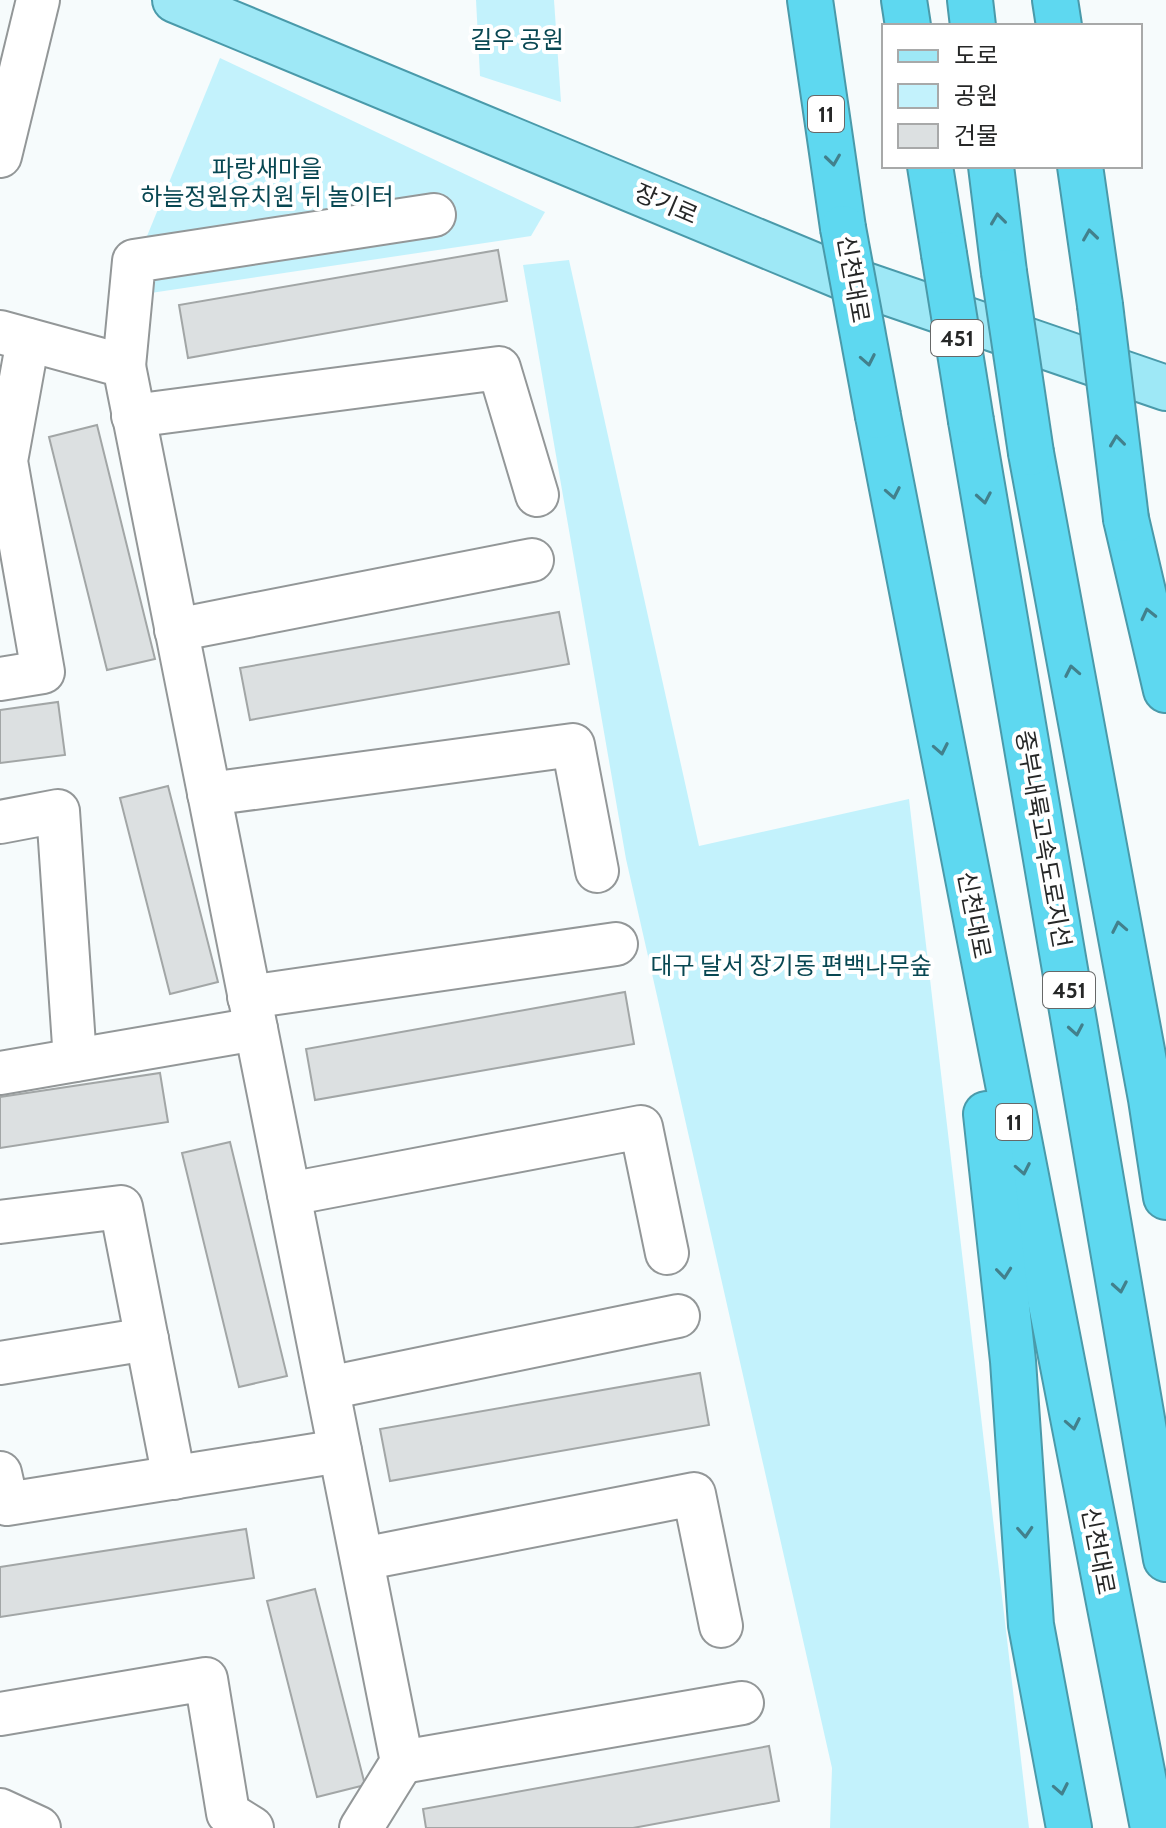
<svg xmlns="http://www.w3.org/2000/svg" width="1166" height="1828" viewBox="0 0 1166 1828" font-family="Cabin,'Noto Sans KR',sans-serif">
	<rect width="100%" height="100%" fill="#f6fbfc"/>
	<g fill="#c3f2fc">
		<path d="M476,0H554L561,102L480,76Z"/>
		<path d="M220,58L545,212L531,236L144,294L145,241Z"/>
		<path d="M569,260L699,846L909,799L1029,1828H830L832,1768L626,859L523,265Z"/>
	</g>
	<g fill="#dce0e1" stroke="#a2a6a6" stroke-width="2">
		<path d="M498,250L507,301L188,358L179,305Z"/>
		<path d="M97,425L155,659L107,670L49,437Z"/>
		<path d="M559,612L569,664L250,720L240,668Z"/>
		<path d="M58,702L65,755L0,763V710Z"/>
		<path d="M168,786L218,982L170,994L120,798Z"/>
		<path d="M625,992L634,1044L315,1100L306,1049Z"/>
		<path d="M160,1073L168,1122L0,1148V1097Z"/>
		<path d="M230,1142L287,1376L239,1387L182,1153Z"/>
		<path d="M700,1373L709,1425L390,1481L380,1429Z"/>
		<path d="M246,1529L254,1578L0,1617V1567Z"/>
		<path d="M315,1589L365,1785L317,1797L267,1601Z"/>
		<path d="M769,1746L779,1801L633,1828H426L423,1809Z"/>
	</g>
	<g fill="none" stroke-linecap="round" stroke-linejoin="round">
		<g stroke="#939798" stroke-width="46">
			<g id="minor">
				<path d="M0,156L38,0"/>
				<path d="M0,332L124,366L402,1762L361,1828"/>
				<path d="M124,366L134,261L434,215"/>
				<path d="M133,416L499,368L537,495"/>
				<path d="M176,630L532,560"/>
				<path d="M0,679L43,672L6,461L28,340"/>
				<path d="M209,794L573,745L597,871"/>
				<path d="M0,822L58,811L75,1060"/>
				<path d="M249,997L616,944"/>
				<path d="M0,1073L256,1029"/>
				<path d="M289,1194L641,1127L667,1253"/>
				<path d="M0,1222L121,1207L174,1478"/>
				<path d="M0,1363L147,1339"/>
				<path d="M328,1388L678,1316"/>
				<path d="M0,1473L7,1504L340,1451"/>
				<path d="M362,1559L694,1494L721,1626"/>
				<path d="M0,1714L206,1679L228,1813L252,1828"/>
				<path d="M402,1762L742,1703"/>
				<path d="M0,1810L39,1828"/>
			</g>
		</g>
		<g stroke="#4a9aaa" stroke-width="48">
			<path id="major" d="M175,0L845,278L1166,388"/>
		</g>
		<g stroke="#4a9aaa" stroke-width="48">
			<g id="highway">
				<path d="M810,0L843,228"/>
				<path d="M904,0L908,26"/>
				<path d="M970,0L973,26"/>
				<path d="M1055,0L1059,26"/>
				<path d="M930,166L944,254"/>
				<path d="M991,166L1004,272"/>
				<path d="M1080,166L1100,305"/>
				<path d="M878,416L1153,1828"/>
				<path d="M971,421L1166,1559"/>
				<path d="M1031,453L1151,1099L1166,1197"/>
				<path d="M1126,519L1166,690"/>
				<path d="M986,1114L1013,1361L1031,1625L1069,1828"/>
			</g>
		</g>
		<use href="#minor" stroke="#fff" stroke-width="42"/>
		<use href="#major" stroke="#9ee8f6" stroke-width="44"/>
		<use href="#highway" stroke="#5ed8f0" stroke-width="44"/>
		<g stroke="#4a9aaa" stroke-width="48" stroke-linecap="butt">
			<g id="highway-bridge">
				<path d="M843,228L878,416"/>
				<path d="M944,254L971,421"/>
				<path d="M1004,272L1031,453"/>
				<path d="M1100,305L1126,519"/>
			</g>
		</g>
		<use href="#highway-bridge" stroke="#5ed8f0" stroke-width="44"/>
	</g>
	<defs><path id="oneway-chevron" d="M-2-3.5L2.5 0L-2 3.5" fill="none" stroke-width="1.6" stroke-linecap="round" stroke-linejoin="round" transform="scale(2)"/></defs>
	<g stroke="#42808c">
		<use href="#oneway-chevron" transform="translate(833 160) rotate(82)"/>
		<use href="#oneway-chevron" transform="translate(998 219) rotate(-97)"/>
		<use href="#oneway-chevron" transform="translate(1090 235) rotate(-98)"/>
		<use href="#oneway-chevron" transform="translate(868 360) rotate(79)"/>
		<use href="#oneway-chevron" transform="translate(1117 441) rotate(-97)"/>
		<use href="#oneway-chevron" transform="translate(893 493) rotate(79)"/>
		<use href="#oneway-chevron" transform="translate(984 498) rotate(80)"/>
		<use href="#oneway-chevron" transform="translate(1148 614) rotate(-103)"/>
		<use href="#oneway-chevron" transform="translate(1072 671) rotate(-101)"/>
		<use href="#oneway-chevron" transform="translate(941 749) rotate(79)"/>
		<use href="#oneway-chevron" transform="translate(1119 927) rotate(-101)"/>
		<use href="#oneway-chevron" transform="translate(1076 1030) rotate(80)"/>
		<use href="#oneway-chevron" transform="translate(1023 1169) rotate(79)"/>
		<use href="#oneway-chevron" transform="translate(1004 1273) rotate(84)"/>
		<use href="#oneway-chevron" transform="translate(1120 1287) rotate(80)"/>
		<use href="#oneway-chevron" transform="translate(1073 1424) rotate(79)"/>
		<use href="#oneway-chevron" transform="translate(1025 1532) rotate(86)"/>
		<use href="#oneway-chevron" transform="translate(1061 1789) rotate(79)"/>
	</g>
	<g text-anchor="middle" stroke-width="8" stroke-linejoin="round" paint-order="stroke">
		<g fill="#fff" stroke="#676868" stroke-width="2">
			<rect x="808" y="96" width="36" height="36" rx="6"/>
			<rect x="931" y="320" width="52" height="36" rx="6"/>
			<rect x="1043" y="972" width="52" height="36" rx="6"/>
			<rect x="996" y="1104" width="36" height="36" rx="6"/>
		</g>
		<g font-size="22" font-weight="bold" fill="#262727">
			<text x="826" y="122">11</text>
			<text x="957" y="346">451</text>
			<text x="1069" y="998">451</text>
			<text x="1014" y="1130">11</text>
		</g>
		<g font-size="24" fill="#084752" stroke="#fff">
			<text x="517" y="48">길우 공원</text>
			<text x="267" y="177">파랑새마을<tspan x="267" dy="28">하늘정원유치원 뒤 놀이터</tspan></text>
			<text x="791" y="974">대구 달서 장기동 편백나무숲</text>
		</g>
		<g font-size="24" fill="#262727" stroke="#fff">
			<text transform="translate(666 204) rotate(23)" y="8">장기로</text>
			<text transform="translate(853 279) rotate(80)" y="8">신천대로</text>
			<text transform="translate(1043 839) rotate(80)" y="8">중부내륙고속도로지선</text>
			<text transform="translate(974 915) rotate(79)" y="8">신천대로</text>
			<text transform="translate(1098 1551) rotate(79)" y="8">신천대로</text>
		</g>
	</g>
	<rect x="882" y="24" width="260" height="144" fill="#ffffff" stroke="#a8a9a9" stroke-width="2"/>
	<rect x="898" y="50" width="40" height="12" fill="#9ee8f6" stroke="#a8a9a9" stroke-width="2"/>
	<text x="954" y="64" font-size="24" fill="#262727">도로</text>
	<rect x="898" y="84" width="40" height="24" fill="#c3f2fc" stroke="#a8a9a9" stroke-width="2"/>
	<text x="954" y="104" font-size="24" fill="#262727">공원</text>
	<rect x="898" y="124" width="40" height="24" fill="#dce0e1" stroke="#a8a9a9" stroke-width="2"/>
	<text x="954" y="144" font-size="24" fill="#262727">건물</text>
</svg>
